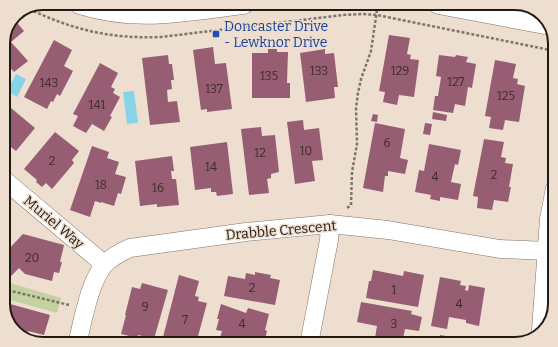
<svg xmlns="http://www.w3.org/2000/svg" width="558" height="347" viewBox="0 0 558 347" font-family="Bitter,serif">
	<rect width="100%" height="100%" fill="#eeded0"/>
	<path fill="#c4d29f" d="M3,281L61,298L57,313L3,298Z"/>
	<g fill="#87d4e8">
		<path d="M16,74L26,79L17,97L7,91Z"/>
		<path d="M134,91L138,123L127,124L123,92Z"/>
	</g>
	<g fill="#975d73">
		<path d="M13,18L24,31L11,42L28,61L14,72L6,63L3,65V40Z"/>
		<path d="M389,35L410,38L407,54L411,55L410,59L419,60L414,97L399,95L397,105L383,102L385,92L379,91Z"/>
		<path d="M54,40L72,50L64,66L73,71L60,96L57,94L53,102L51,101L47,109L24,97Z"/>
		<path d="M213,47L215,64L226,63L232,109L207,112V109L201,110L193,50Z"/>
		<path d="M268,49H277V52H288L287,83H290V98H252V53H268Z"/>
		<path d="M325,49V54L334,53L338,87H334L335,98L306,102L300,53Z"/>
		<path d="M168,55L169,64H172L174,80H171L172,89L167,90L168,102L177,101L180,122L150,125L142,58Z"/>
		<path d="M439,55L455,57L456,55L468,57L466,62L476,64L472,88L468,87L465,106L455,104L453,113L433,110L435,96H438L441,77L436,76Z"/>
		<path d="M495,60L516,64L513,78L518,79L517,84L525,86L519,122L505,120L503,130L489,128L491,117L485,116Z"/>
		<path d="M100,63L118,73L111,87L115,89L113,93L120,97L110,116L112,117L104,131L92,124L86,133L73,126L78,116L73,114Z"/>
		<path d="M5,103L35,128L16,151L3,141V105Z"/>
		<path d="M433,112L447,115L446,121L432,119Z"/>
		<path d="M373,114L378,115L377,122L371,121Z"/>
		<path d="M303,120L304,130L319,128L323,160L312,161L315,181L295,184L287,122Z"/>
		<path d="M375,123L405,129L400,158L408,160L405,174L388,171V176H385L383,192L363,188Z"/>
		<path d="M425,123L432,124L430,135L423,134Z"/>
		<path d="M261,127L262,136L275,135L279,172L271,174V178L267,179L269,193L249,195L241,129Z"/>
		<path d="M55,132L79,151L72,160L74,163L52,189L46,183L42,187L36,182L37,180L24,169Z"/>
		<path d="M484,139L504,142L501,157L506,158L505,163L513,164L509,187H511L508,202L494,200L492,210L477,208L478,197L473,196Z"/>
		<path d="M227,142L233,194L217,196L216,192H211V188L195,190L190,147Z"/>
		<path d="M429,144L461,150L458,165L455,164L451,182L461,184L458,200L440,197V201L430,199L431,195L415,192L419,170L424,171Z"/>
		<path d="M92,146L109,152L107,158L119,162L115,174L126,177L121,194L118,193L114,206L101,202V203L95,201L90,217L70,210Z"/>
		<path d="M172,156L174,171H171L172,179H176L179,205L157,207V204L140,206L135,161Z"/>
		<path d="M3,214L8,218L5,222L11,227L3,237Z"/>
		<path d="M23,234L64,245L60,262H62L59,273L54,272L52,281L25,274L19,268L10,277L3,270V255Z"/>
		<path d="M373,270L403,276L404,271L424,275L418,307L366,298L369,281H371Z"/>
		<path d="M255,272L271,275L270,278L280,280L275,305L224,296L228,276L245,279L246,273L255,275Z"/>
		<path d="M179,275L199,281L195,296L199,297L198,301L207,303L197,340L184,336L182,344H173L162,341Z"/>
		<path d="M440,277L461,281L460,285L466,286L465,290L468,291L469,285L485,288L479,326L466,323V320L449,317L447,329L431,326Z"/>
		<path d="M142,283L168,290L154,339L138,335V338L121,334L126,315H125L132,287L140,289Z"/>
		<path d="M3,302L50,315L44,335L28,331L25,339L21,337L3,307Z"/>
		<path d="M361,302L412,311L411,314L422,317L419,331L405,329L402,344L391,342V344H374L377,326L357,322Z"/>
		<path d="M221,304L246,313L248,308L269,314L265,330L267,331L265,339H262L261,344H241L220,338L222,331L216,330L219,319H217Z"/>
		<path d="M440,335L488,343V344H439Z"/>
	</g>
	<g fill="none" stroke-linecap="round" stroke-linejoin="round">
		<g stroke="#827467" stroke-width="19">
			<g id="minor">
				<path d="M3,179L104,264"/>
				<path d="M541,330L549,219L555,188"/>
				<path d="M77,344C83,321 89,283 104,265C111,257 121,252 130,248L246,232L330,224L388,230L500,249L547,251"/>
				<path d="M309,344L329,240L330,224"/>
			</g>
		</g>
		<g stroke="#827467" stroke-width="23">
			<g id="tertiary">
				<path d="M80,3C137,21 185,10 243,3"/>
				<path d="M439,3L545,23"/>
			</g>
		</g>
		<g stroke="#7f746b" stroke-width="2.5" stroke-dasharray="3 2" stroke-linecap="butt">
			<path d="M29,9C74,30 110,39 161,37L343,15L362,14L377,15L555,51"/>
			<path d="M347,208L351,205L352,172L357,144L356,108L358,93L361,79L371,51L378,3"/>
			<path d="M3,289L69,305"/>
		</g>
		<use href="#minor" stroke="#fff" stroke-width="18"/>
		<use href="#tertiary" stroke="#fff" stroke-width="22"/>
	</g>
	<rect fill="#1a4fb4" stroke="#eeded0" stroke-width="1.5" x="212" y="30" width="8" height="8" rx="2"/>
	<g text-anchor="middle" stroke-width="3" stroke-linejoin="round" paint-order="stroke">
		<g font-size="12" fill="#3e2c2d">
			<text x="319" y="75">133</text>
			<text x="400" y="75">129</text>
			<text x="269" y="80">135</text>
			<text x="456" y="86">127</text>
			<text x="49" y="87">143</text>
			<text x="214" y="93">137</text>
			<text x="506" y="100">125</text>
			<text x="97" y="109">141</text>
			<text x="387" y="147">6</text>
			<text x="306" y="155">10</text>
			<text x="260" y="157">12</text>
			<text x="52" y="165">2</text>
			<text x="211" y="171">14</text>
			<text x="494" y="179">2</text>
			<text x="435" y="181">4</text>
			<text x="101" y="189">18</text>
			<text x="158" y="192">16</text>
			<text x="32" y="262">20</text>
			<text x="252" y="292">2</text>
			<text x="394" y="294">1</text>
			<text x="459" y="308">4</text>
			<text x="145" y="311">9</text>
			<text x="185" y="324">7</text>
			<text x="242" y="328">4</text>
			<text x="394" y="328">3</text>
		</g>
		<g font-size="14" fill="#164399" stroke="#eeded0" text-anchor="start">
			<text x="224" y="31">Doncaster Drive<tspan x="224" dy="16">- Lewknor Drive</tspan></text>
		</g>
		<g font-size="14" fill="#211b16" stroke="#eeded0">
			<text transform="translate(54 222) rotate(40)" y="5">Muriel Way</text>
			<text transform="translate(281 230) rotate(-5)" y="5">Drabble Crescent</text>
		</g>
	</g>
	<path d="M0 0H558V347H0ZM43 10H515A33 33 0 0 1 548 43V304A33 33 0 0 1 515 337H43A33 33 0 0 1 10 304V43A33 33 0 0 1 43 10Z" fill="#eeded0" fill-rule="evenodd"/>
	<path fill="none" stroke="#211b16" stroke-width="2" d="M43 10H515A33 33 0 0 1 548 43V304A33 33 0 0 1 515 337H43A33 33 0 0 1 10 304V43A33 33 0 0 1 43 10Z"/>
</svg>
